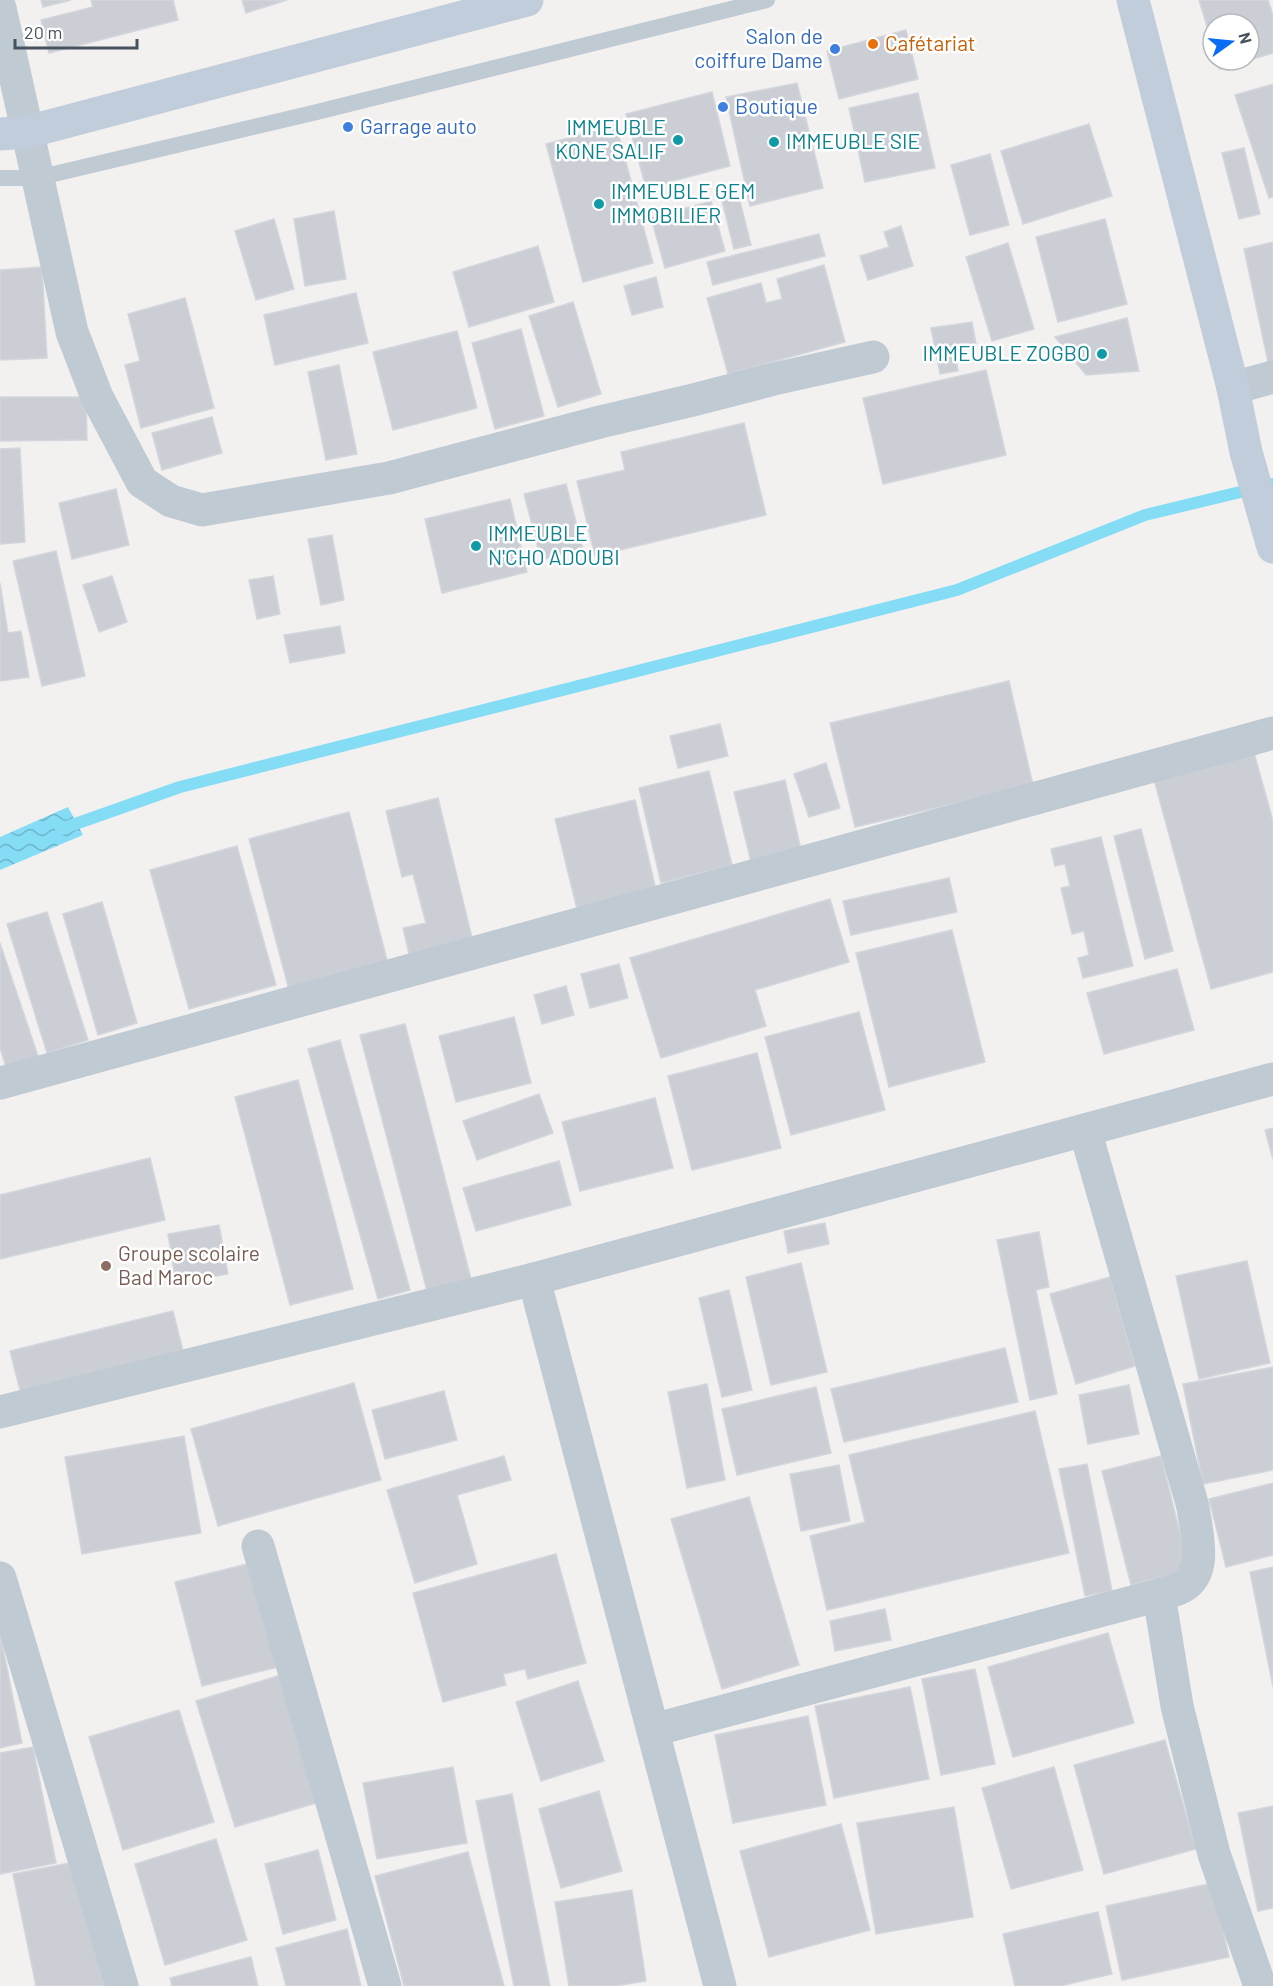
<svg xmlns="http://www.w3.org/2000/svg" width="1273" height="1986" viewBox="0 0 1273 1986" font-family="Barlow,sans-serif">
	<defs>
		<pattern id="water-waves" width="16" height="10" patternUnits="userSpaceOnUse" patternTransform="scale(1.5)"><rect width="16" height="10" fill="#84dcf5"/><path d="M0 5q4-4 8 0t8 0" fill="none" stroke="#6eb5ca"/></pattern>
	</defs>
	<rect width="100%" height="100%" fill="#f3f0f0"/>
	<path fill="url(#water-waves)" d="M68,807L83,835L0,870V837Z"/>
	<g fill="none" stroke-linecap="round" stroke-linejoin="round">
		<path stroke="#84dcf5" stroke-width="12" d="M61,829L180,787L957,590L1145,515L1273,484"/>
	</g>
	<g fill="#cbcfd5" stroke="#d3d6dc" stroke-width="1.5">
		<path d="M41,0H71L43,7Z"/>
		<path d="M91,0H173L178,20L49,53L41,20L93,7Z"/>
		<path d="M242,0H287L246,13Z"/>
		<path d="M1199,0H1268L1273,15V53L1220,69L1217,60H1249V24H1213V46Z"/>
		<path d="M906,30L918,79L839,99L827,51Z"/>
		<path d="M797,83L823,188L750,206L726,97Z"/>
		<path d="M1273,84V197L1269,198L1235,95Z"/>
		<path d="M712,92L730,166L646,188L626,114Z"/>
		<path d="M918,93L935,168L865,182L849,108Z"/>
		<path d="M1089,124L1112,196L1023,224L1001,151Z"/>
		<path d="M616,125L653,263L583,282L546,144Z"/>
		<path d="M1244,148L1260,214L1239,219L1222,153Z"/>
		<path d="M990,154L1009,225L970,235L951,165Z"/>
		<path d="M739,197L751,245L734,249L722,201Z"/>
		<path d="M711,201L725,251L665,268L651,218Z"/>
		<path d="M334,211L346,279L305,286L294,219Z"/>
		<path d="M274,219L294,289L256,300L235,231Z"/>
		<path d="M1105,219L1127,304L1058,322L1036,237Z"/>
		<path d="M901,226L913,266L868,280L860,256L889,247L884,232Z"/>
		<path d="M819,234L825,256L713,285L707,262Z"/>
		<path d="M1273,242V361L1268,362L1244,249Z"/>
		<path d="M1008,243L1034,329L992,341L966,257Z"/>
		<path d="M538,246L554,302L469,327L453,272Z"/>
		<path d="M824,265L845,342L728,374L707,298L761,283L766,303L782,299L777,279Z"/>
		<path d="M42,267L47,358L0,360V270Z"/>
		<path d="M656,277L663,307L632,315L624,286Z"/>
		<path d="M356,293L368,343L275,365L264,315Z"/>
		<path d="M185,298L214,408L141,428L125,365L140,361L128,314Z"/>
		<path d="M573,302L601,394L558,407L529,316Z"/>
		<path d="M1127,318L1139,371L1086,375L1055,337Z"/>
		<path d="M972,322L976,344L954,348L958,371L940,374L931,328Z"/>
		<path d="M521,329L544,416L495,429L472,343Z"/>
		<path d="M457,331L477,408L393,430L373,352Z"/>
		<path d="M339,365L357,454L326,460L308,372Z"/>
		<path d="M986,370L1006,455L883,484L863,398Z"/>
		<path d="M0,397H86L87,440L0,441Z"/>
		<path d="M212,417L222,453L162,470L152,433Z"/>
		<path d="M744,423L766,515L595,556L577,481L625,470L621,452Z"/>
		<path d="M20,448L25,542L0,544V449Z"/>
		<path d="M566,484L583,549L541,560L524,494Z"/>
		<path d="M116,489L129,545L72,559L59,503Z"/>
		<path d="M510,499L527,572L442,593L425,519Z"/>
		<path d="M332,535L344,600L321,605L308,539Z"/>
		<path d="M56,551L85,676L42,686L13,561Z"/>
		<path d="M112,576L127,622L99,632L83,585Z"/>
		<path d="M273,576L280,614L257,619L249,580Z"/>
		<path d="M0,583L8,633L21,631L29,677L0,681Z"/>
		<path d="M340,626L345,653L290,663L284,635Z"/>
		<path d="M1009,681L1033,785L855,827L830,723Z"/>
		<path d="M720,724L728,756L678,768L670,736Z"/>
		<path d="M1253,749L1273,821V972L1211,989L1153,776Z"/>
		<path d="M826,763L840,808L809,817L794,774Z"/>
		<path d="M709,771L732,865L661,883L639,788Z"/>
		<path d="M785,780L802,854L752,866L734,792Z"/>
		<path d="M438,798L474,946L411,962L403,928L426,923L413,874L402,877L386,811Z"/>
		<path d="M635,800L656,890L577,909L555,819Z"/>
		<path d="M349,812L388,964L289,990L249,839Z"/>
		<path d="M1141,829L1173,951L1145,959L1114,836Z"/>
		<path d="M1101,837L1133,966L1083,978L1078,958L1089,955L1084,931L1072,934L1061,888L1070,886L1065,864L1055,866L1051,849Z"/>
		<path d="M237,846L276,985L189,1009L150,870Z"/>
		<path d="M949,878L957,912L851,935L843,901Z"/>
		<path d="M830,899L849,962L755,990L766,1026L661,1058L630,958Z"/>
		<path d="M102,902L137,1023L98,1035L63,914Z"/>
		<path d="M47,912L88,1040L47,1053L7,924Z"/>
		<path d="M952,930L985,1062L889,1087L856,953Z"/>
		<path d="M0,943L39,1059L7,1070L0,1048Z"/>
		<path d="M619,964L628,998L590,1008L581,974Z"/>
		<path d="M1177,969L1194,1030L1104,1054L1087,993Z"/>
		<path d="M566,986L574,1015L542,1024L534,995Z"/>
		<path d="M859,1012L885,1110L791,1135L765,1037Z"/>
		<path d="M514,1017L531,1083L456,1102L439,1036Z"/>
		<path d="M405,1024L471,1279L427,1291L360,1035Z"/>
		<path d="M340,1040L410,1290L378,1299L308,1049Z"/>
		<path d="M757,1053L781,1148L692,1170L668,1076Z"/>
		<path d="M298,1080L353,1289L290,1305L235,1097Z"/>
		<path d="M539,1094L553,1133L477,1160L463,1121Z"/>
		<path d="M655,1098L673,1168L580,1191L562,1122Z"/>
		<path d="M1273,1128V1159L1265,1130Z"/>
		<path d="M150,1158L165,1220L0,1259V1195Z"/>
		<path d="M559,1161L571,1205L476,1231L463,1188Z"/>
		<path d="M825,1223L829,1244L788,1253L784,1231Z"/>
		<path d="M219,1225L228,1274L176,1283L168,1234Z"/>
		<path d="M1039,1232L1049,1287L1036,1290L1057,1394L1030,1400L997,1240Z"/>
		<path d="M1247,1261L1270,1363L1199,1379L1176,1276Z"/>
		<path d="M801,1263L827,1372L771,1385L746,1277Z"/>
		<path d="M1110,1277L1135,1366L1076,1384L1050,1294Z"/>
		<path d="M729,1290L752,1390L722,1397L699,1298Z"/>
		<path d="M173,1311L185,1359L22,1398L10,1351Z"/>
		<path d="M1005,1348L1018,1402L844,1442L831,1389Z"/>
		<path d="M1273,1367V1470L1203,1484L1183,1384Z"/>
		<path d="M354,1383L381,1480L218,1526L191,1429Z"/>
		<path d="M707,1384L725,1480L687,1488L668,1392Z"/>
		<path d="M1129,1385L1139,1434L1088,1444L1079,1395Z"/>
		<path d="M816,1387L831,1453L737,1475L722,1409Z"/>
		<path d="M444,1391L457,1440L385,1459L372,1410Z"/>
		<path d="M1035,1411L1069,1553L827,1610L810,1536L865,1522L849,1455Z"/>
		<path d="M184,1436L201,1533L82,1554L65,1457Z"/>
		<path d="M504,1456L511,1480L457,1495L477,1564L415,1583L387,1490Z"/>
		<path d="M1161,1456L1189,1570L1131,1585L1102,1471Z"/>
		<path d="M1087,1464L1112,1591L1085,1596L1059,1469Z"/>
		<path d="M839,1465L850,1521L801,1531L790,1474Z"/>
		<path d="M1273,1483V1555L1226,1567L1209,1499Z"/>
		<path d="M749,1497L799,1665L722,1689L671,1519Z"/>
		<path d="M556,1554L586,1663L528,1679L525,1669L503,1674L506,1685L443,1702L413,1593Z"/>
		<path d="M251,1563L278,1667L202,1686L175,1582Z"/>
		<path d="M1273,1567V1687L1250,1572Z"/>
		<path d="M885,1609L891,1640L835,1651L830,1621Z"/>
		<path d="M0,1633L22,1743L0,1748Z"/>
		<path d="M1108,1633L1134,1723L1013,1757L988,1667Z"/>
		<path d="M975,1669L995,1764L941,1775L922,1679Z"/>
		<path d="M284,1674L323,1801L235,1827L196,1701Z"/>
		<path d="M578,1681L604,1761L541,1781L516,1702Z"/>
		<path d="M910,1687L929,1779L834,1798L815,1706Z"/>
		<path d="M179,1710L214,1822L123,1850L89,1737Z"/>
		<path d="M808,1716L826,1805L733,1823L715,1735Z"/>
		<path d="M1165,1740L1196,1849L1104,1874L1074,1765Z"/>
		<path d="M33,1747L56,1863L0,1874V1753Z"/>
		<path d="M453,1767L467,1843L377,1859L363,1783Z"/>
		<path d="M1054,1767L1083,1870L1011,1889L982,1788Z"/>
		<path d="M599,1791L622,1871L561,1888L539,1809Z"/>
		<path d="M512,1794L550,1986H514L476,1801Z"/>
		<path d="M1273,1806V1908L1258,1911L1238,1813Z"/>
		<path d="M954,1807L973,1917L876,1934L857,1823Z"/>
		<path d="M841,1824L870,1930L769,1957L740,1851Z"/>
		<path d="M216,1839L247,1940L165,1965L135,1864Z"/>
		<path d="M318,1850L336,1920L283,1934L265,1864Z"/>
		<path d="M468,1852L504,1986H404L375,1876Z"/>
		<path d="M80,1861L105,1986H36L13,1874Z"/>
		<path d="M1213,1883L1229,1957L1122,1980L1106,1906Z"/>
		<path d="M632,1890L646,1981L614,1986H569L555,1902Z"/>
		<path d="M1098,1912L1112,1974L1060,1986H1015L1003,1934Z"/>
		<path d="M347,1929L361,1986H286L276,1948Z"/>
		<path d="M251,1957L258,1986H172L170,1978Z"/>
	</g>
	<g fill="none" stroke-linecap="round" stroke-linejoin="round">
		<path stroke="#bfcad3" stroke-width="16" d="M0,178H37L317,112L767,0"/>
		<g stroke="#bfcad3" stroke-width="33">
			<path d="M0,8L72,332L97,397L142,482L171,501L202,510L389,478L600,422L693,400L774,379L873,357"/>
			<path d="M1233,388L1273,377"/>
			<path d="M0,1083L1273,733"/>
			<path d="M1085,1130L1193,1507C1196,1532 1209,1572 1182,1587C1175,1591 1166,1592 1159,1595L1177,1706L1214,1854L1260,1986"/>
			<path d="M534,1279L720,1986"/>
			<path d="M0,1412L534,1279L1273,1079"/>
			<path d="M258,1546L385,1986"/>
			<path d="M0,1578L122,1986"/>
			<path d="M653,1730L1159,1595"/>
		</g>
		<g stroke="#c1cdda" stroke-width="33">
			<path d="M1133,0L1233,388L1246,452L1273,547"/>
			<path d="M0,134L27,132L527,0"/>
		</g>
	</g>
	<circle fill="#e8710a" stroke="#fff" stroke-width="2" cx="873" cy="44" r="6"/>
	<g fill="#3f7fe0" stroke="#fff" stroke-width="2">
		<circle cx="835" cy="49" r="6"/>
		<circle cx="723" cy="107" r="6"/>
		<circle cx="348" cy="127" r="6"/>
	</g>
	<g fill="#0f9aa8" stroke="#fff" stroke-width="2">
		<circle cx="678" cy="140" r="6"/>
		<circle cx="774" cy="142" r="6"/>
		<circle cx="599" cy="204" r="6"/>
		<circle cx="1102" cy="354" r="6"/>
		<circle cx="476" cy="546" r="6"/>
	</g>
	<circle fill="#8d6e63" stroke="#fff" stroke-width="2" cx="106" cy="1266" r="6"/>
	<g text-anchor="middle" stroke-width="5" stroke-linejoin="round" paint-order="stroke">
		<g font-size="21" fill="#366cbe" stroke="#fff" text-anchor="start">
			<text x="823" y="44" text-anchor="end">Salon de<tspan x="823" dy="24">coiffure Dame</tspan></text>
			<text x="735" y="114">Boutique</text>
			<text x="360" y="134">Garrage auto</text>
		</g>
		<g font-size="21" fill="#c56008" stroke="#fff" text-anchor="start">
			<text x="885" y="51">Cafétariat</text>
		</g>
		<g font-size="21" fill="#0d838f" stroke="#fff" text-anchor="start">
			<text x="666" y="135" text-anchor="end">IMMEUBLE<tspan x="666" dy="24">KONE SALIF</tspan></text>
			<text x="786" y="149">IMMEUBLE SIE</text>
			<text x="611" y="199">IMMEUBLE GEM<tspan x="611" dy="24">IMMOBILIER</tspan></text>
			<text x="1090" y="361" text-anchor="end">IMMEUBLE ZOGBO</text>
			<text x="488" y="541">IMMEUBLE<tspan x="488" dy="24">N'CHO ADOUBI</tspan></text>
		</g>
		<g font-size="21" fill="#785e54" stroke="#fff" text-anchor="start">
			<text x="118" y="1261">Groupe scolaire<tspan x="118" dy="24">Bad Maroc</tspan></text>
		</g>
	</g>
	<g transform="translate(1231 42) rotate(75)"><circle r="28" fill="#ffffff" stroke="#b5babf" stroke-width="1.5"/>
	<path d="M0-4.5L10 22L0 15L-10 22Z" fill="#086df5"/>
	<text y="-9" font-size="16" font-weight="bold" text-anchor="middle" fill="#46535f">N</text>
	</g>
	<path d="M15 39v9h122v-9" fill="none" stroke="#46535f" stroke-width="3"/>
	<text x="24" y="39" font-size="18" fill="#46535f" stroke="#ffffff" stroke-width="4.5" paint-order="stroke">20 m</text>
</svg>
